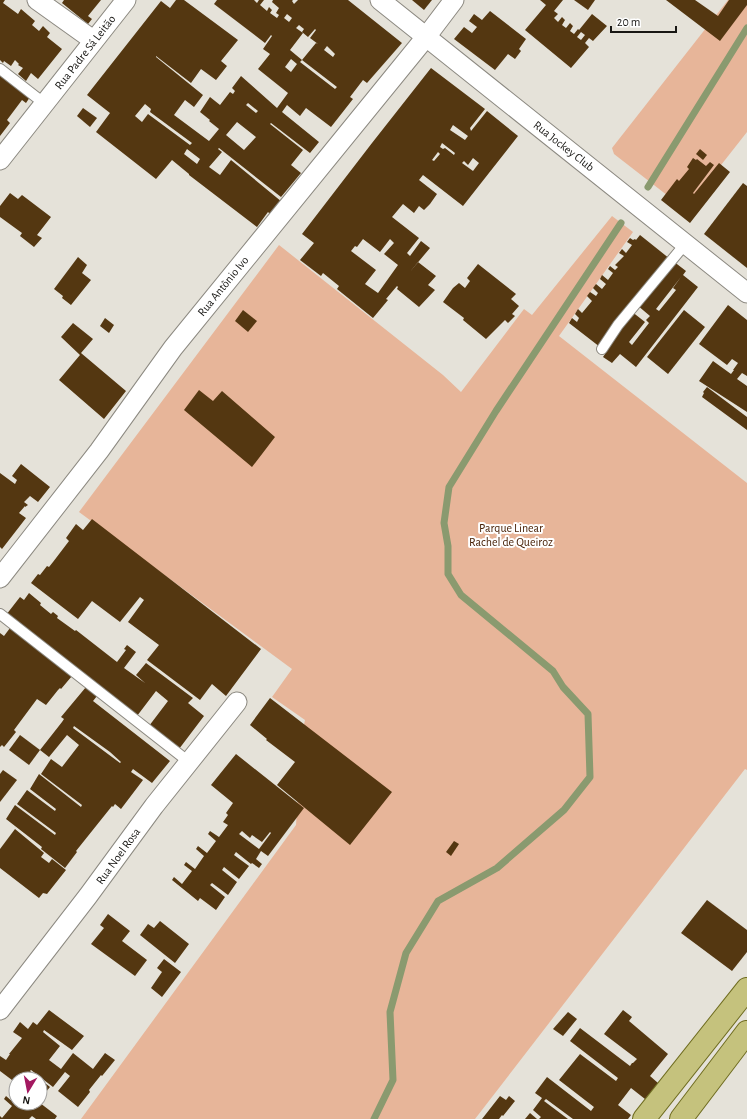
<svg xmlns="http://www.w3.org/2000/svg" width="747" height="1119" viewBox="0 0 747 1119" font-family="'Alegreya Sans',sans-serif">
	<rect width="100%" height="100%" fill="#e5e2d9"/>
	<g fill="#e7b599">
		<path d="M728,0H747V132L688,207L681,206L614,154L612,148Z"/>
		<path d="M612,216L633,232L559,336L747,483V770L745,769L475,1119H81L296,825L302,734L305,720L272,697L292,669L79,512L279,245L443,375L461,392L524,309L532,315Z"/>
	</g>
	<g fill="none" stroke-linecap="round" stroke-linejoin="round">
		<g stroke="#8a9a6f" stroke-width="7">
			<path d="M648,187L747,28"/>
			<path d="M374,1119L393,1080L390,1012L406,953L438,901L497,868L564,810L590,777L588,714L563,687L553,671L461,595L448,574V546L444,523L449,487L496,411L621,223"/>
		</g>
	</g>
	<g fill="#543711" fill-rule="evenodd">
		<path d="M0,0H5L3,3L18,14L21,9L35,21L32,25L39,31L43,26L50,33L47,37L62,49L38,79L31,73L26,81L18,74L23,68L18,65L19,64L15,60L11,66L4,61L3,63L0,60Z"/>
		<path d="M64,0H101L88,16L92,19L88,24L62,3Z"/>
		<path d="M176,0H184L238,40L221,61L227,66L216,80L201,69L191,83L156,56V57L203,95L194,107L185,100L174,115L209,141L219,129L209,121L210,120L200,112L210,97L220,105L230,92L233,94L235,91L232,88L241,76L277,108L288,93L258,69L270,54L263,49L272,36L271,35L265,43L214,4L217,0H254L257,3L259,0H264L260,5L267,11L269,7L272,10L270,13L277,18L279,15L276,13L279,8L272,2L273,0H293L292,1L294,4L298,0H348L402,43L367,83L363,80L350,97L353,99L331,127L306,108L300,116L287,105L282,112L319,142L310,153L271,123L270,124L303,150L291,165L301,173L281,197L219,148L218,149L222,152L209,167L220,175L231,160L282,202L271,215L268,212L257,227L189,175V174L172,160L156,179L96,132L110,113L87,95L161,1L170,8ZM287,14L292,18L289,22L284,18ZM299,25L304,29L302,32L308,37L315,29L316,30L310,38L318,44L316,43L302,60L337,87L335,89L300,62L302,60L290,50L303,33L296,28ZM327,46L335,54L333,57L324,50ZM291,59L297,64L291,72L285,67ZM248,103L258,111L256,113L246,105ZM145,104L151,109L150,112L192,143L190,145L148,114L142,122L135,116ZM237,122L256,137L244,150L226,135ZM187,149L200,159L197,164L184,154Z"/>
		<path d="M412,0H432L424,10Z"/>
		<path d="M540,0H563L554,11L558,14L554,18L558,22L562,17L565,20L562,25L566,28L570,23L573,26L570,31L574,34L578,29L579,30L592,14L607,26L593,41L589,38L585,43L589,47L571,68L525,30L546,5ZM581,32L585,35L581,40L577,37Z"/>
		<path d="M574,0H595L588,10Z"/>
		<path d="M666,0H695L718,16L729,0H747V5L720,41Z"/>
		<path d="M490,11L526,39L519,49L521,51L515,59L508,54L495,70L454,39L464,27L472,33L477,27L469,21L474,14L482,20Z"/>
		<path d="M431,68L485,109L470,128L471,131L487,111L518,136L463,206L423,175L419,180L437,194L430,204L424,210L419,206L414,213L403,204L392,217L419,238L407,253L410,256L421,241L430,248L409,273L418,262L436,276L428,285L435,290L419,307L397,289L398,287L397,286L386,299L388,300L373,318L337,289L339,286L323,273L321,276L300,260L314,243L302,234L372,143ZM453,125L468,136L465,140L450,130ZM442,143L455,153L454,155L445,148L443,149L440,147ZM438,152L440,154L434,161L432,160ZM473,158L479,163L473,171L462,163L464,161L468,165ZM363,239L380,252L390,239L394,243L384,254L398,265L378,293L365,284L376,270L351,251L355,246L357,247Z"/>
		<path d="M0,73L30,97L26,103L22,100L7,120L10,123L0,136Z"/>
		<path d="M83,108L97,118L90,127L77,116Z"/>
		<path d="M700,149L707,155L703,160L696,154Z"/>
		<path d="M693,158L696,160L697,159L706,166L710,162L714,165L693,193L694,194L719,163L730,172L690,223L661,200L677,179L679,181L689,169L687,167Z"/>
		<path d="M743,183L747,186V268L704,234Z"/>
		<path d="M10,193L18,199L22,195L51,217L37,235L42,238L34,247L20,236L22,233L0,217V206Z"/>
		<path d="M640,235L670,259L600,347L569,323L572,318L577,322L579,318L575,314L578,309L582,313L592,301L587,296L590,292L596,296L598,293L593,288L596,284L602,289L606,284L600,279L602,275L608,280L613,273L608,269L610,266L615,270L618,267L615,265L624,256L619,253L622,249L626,253L632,245L627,242L630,238L633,240L635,239L636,240Z"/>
		<path d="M78,257L87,265L82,273L91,280L71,305L62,298L63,296L54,289Z"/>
		<path d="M673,261L686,271L683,275L698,287L636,367L620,354L612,363L603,357L605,354L604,353L631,311L645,322L629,342L632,345L649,323L646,320L650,316L637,305ZM681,277L673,288L676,290L659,311L656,309Z"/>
		<path d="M478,264L516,294L511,299L519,306L512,314L515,316L508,323L505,320L486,339L463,320L464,318L443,302L453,288L459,283L465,288L470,281L467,278Z"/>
		<path d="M728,305L747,320V376L742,373L737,379L747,386V412L699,381L713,361L731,374L734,370H733L738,363L732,359L727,365L699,344Z"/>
		<path d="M243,310L257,321L248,332L235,321Z"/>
		<path d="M684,310L705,327L668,374L647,357Z"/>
		<path d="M105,318L114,325L109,333L100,326Z"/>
		<path d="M73,323L93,339L81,353L126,391L104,419L59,380L80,355L61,337Z"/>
		<path d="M707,387L747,417V430L702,397L704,393L703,392Z"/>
		<path d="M199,390L213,401L222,391L275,437L252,467L184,410Z"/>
		<path d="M21,464L50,487L38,502L30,496L24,502L28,505L25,507V506L19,513L26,518L2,549L0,547V473L15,484L17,480L12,476Z"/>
		<path d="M92,519L261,649L226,696L212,684L200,700L147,660L159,645L128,622L144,600L140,597L120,622L92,601L78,619L31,583L38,574L40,575L47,566L49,567L53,562L69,541L66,538L76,524L83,530Z"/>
		<path d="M29,593L41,603L40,605L51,614L53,612L58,616L57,618L75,631L76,630L117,662L126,650L124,649L127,645L136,652L124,668L145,683L136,675L146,663L193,698L188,703L204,716L179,749L149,726L168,701L156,691L137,716L6,615L20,597L24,600Z"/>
		<path d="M10,628L72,676L61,689L60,688L58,690L46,705L37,699L14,730L16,732L4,747L2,745L0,747V633L4,636Z"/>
		<path d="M86,687L97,696L93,701L170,761L152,783L133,769L131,772L143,780L121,809L115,804L113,807L112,806L76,851L77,852L65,868L41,849L42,847L6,819L15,805L55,835L56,833L17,804L27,790L55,811L56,809L30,789L39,774L81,807L82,805L41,774L51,759L62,767L79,745L67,735L49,757L40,750L62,722L64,719L61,717ZM74,726L110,752L121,762L120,763L73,728Z"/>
		<path d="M270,698L392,792L350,845L277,785L295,762L266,740L267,739L250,725Z"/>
		<path d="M20,735L40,750L29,765L9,750Z"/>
		<path d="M236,754L304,808L268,856L261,851L256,859L262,864L259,868L252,863L251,864L236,852L234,855L249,866L239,879L224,867L222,870L237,882L228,895L212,883L210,885L225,897L216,910L200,898L198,901L172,880L174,877L182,884L192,871L184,865L186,862L195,869L204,856L196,849L198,846L207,853L216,841L208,834L210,831L219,837L228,825L223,822L228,815L226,813L233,803L211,785ZM242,831L250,838L252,835L262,842L270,832L271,833L259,849L239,834Z"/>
		<path d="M3,770L17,780L0,802V774Z"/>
		<path d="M15,829L44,853L41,857L49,863L52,859L66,870L47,894L43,893L39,898L0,868V849Z"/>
		<path d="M454,841L459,844L451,856L446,852Z"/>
		<path d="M707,900L747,930V952L732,971L681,933Z"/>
		<path d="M108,914L130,931L122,941L147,960L135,976L91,944L104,928L100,925Z"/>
		<path d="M160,921L189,944L175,963L140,935L148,924L154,928Z"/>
		<path d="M164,959L181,972L162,997L151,988L162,972L157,968Z"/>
		<path d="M49,1010L84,1036L72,1050L44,1030L43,1032L60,1046L49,1060L61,1069L73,1053L93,1069L105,1053L115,1060L102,1076L101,1075L89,1090L90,1092L78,1107L58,1091L70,1076L65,1072L53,1087L31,1070L30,1071L50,1087L40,1099V1079H16V1083L0,1071V1056L6,1060L10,1054H9L22,1038L13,1032L20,1022L28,1029L33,1022L37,1025Z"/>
		<path d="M623,1010L632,1017L629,1021L668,1054L650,1076L658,1083L645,1099L631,1088L618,1105L631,1115L628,1119H573L546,1099L544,1101L568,1119H539L541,1117L533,1110L542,1098L535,1093L547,1077L591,1111L594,1107L559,1080L580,1054L616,1081L618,1078L570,1041L580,1028L630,1066L632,1063H633L637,1059L604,1034Z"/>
		<path d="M568,1012L577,1019L563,1036L553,1029Z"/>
		<path d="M6,1096L14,1103L16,1100V1103H40L57,1116L55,1119H36L32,1116L29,1119H0V1116L2,1118L12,1106L4,1099Z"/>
		<path d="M500,1096L506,1100L509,1096L515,1101L503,1116L502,1115L499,1119H482Z"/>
		<path d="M530,1113L537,1119H525Z"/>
	</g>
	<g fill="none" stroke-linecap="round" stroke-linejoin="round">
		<g stroke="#8c8981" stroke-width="12">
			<g id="service">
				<path d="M0,69L45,104"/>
				<path d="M602,349L618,325L686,243"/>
				<path d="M0,614L189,762"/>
			</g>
		</g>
		<g stroke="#8c8981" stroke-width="21">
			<g id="minor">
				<path d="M37,0L93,40"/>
				<path d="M380,0L747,293"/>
				<path d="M0,160L126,0"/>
				<path d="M0,578L99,451L173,348L426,37L454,0"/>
				<path d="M0,1010L88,896L154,806L237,702"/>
			</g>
		</g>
		<g stroke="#6f6c20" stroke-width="24">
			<g id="primary">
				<path d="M644,1119L747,989"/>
				<path d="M681,1119L747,1032"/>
			</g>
		</g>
		<use href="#service" stroke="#fff" stroke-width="10"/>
		<use href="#minor" stroke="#fff" stroke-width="19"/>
		<use href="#primary" stroke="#c5c27d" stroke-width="22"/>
	</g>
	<g text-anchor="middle" stroke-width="4" stroke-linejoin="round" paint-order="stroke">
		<g font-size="12" fill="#181714" stroke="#fff">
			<text transform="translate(85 52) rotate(-52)" y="4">Rua Padre Sá Leitão</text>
			<text transform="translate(564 146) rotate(38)" y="4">Rua Jockey Club</text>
			<text transform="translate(223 286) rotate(-51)" y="4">Rua Antônio Ivo</text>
			<text transform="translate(118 856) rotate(-54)" y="4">Rua Noel Rosa</text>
		</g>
		<g font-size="12" fill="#472107" stroke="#fff">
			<text x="511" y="532">Parque Linear<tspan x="511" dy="14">Rachel de Queiroz</tspan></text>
		</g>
	</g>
	<g transform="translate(28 1091) rotate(190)"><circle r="19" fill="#ffffff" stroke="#a3a2a1"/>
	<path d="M0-3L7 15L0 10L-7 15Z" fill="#a31860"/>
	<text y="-6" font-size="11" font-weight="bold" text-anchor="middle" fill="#181714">N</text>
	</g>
	<path d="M611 26v6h65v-6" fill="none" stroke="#181714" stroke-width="2"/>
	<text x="617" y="26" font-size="12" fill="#181714" stroke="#ffffff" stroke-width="3" paint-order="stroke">20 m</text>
</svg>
